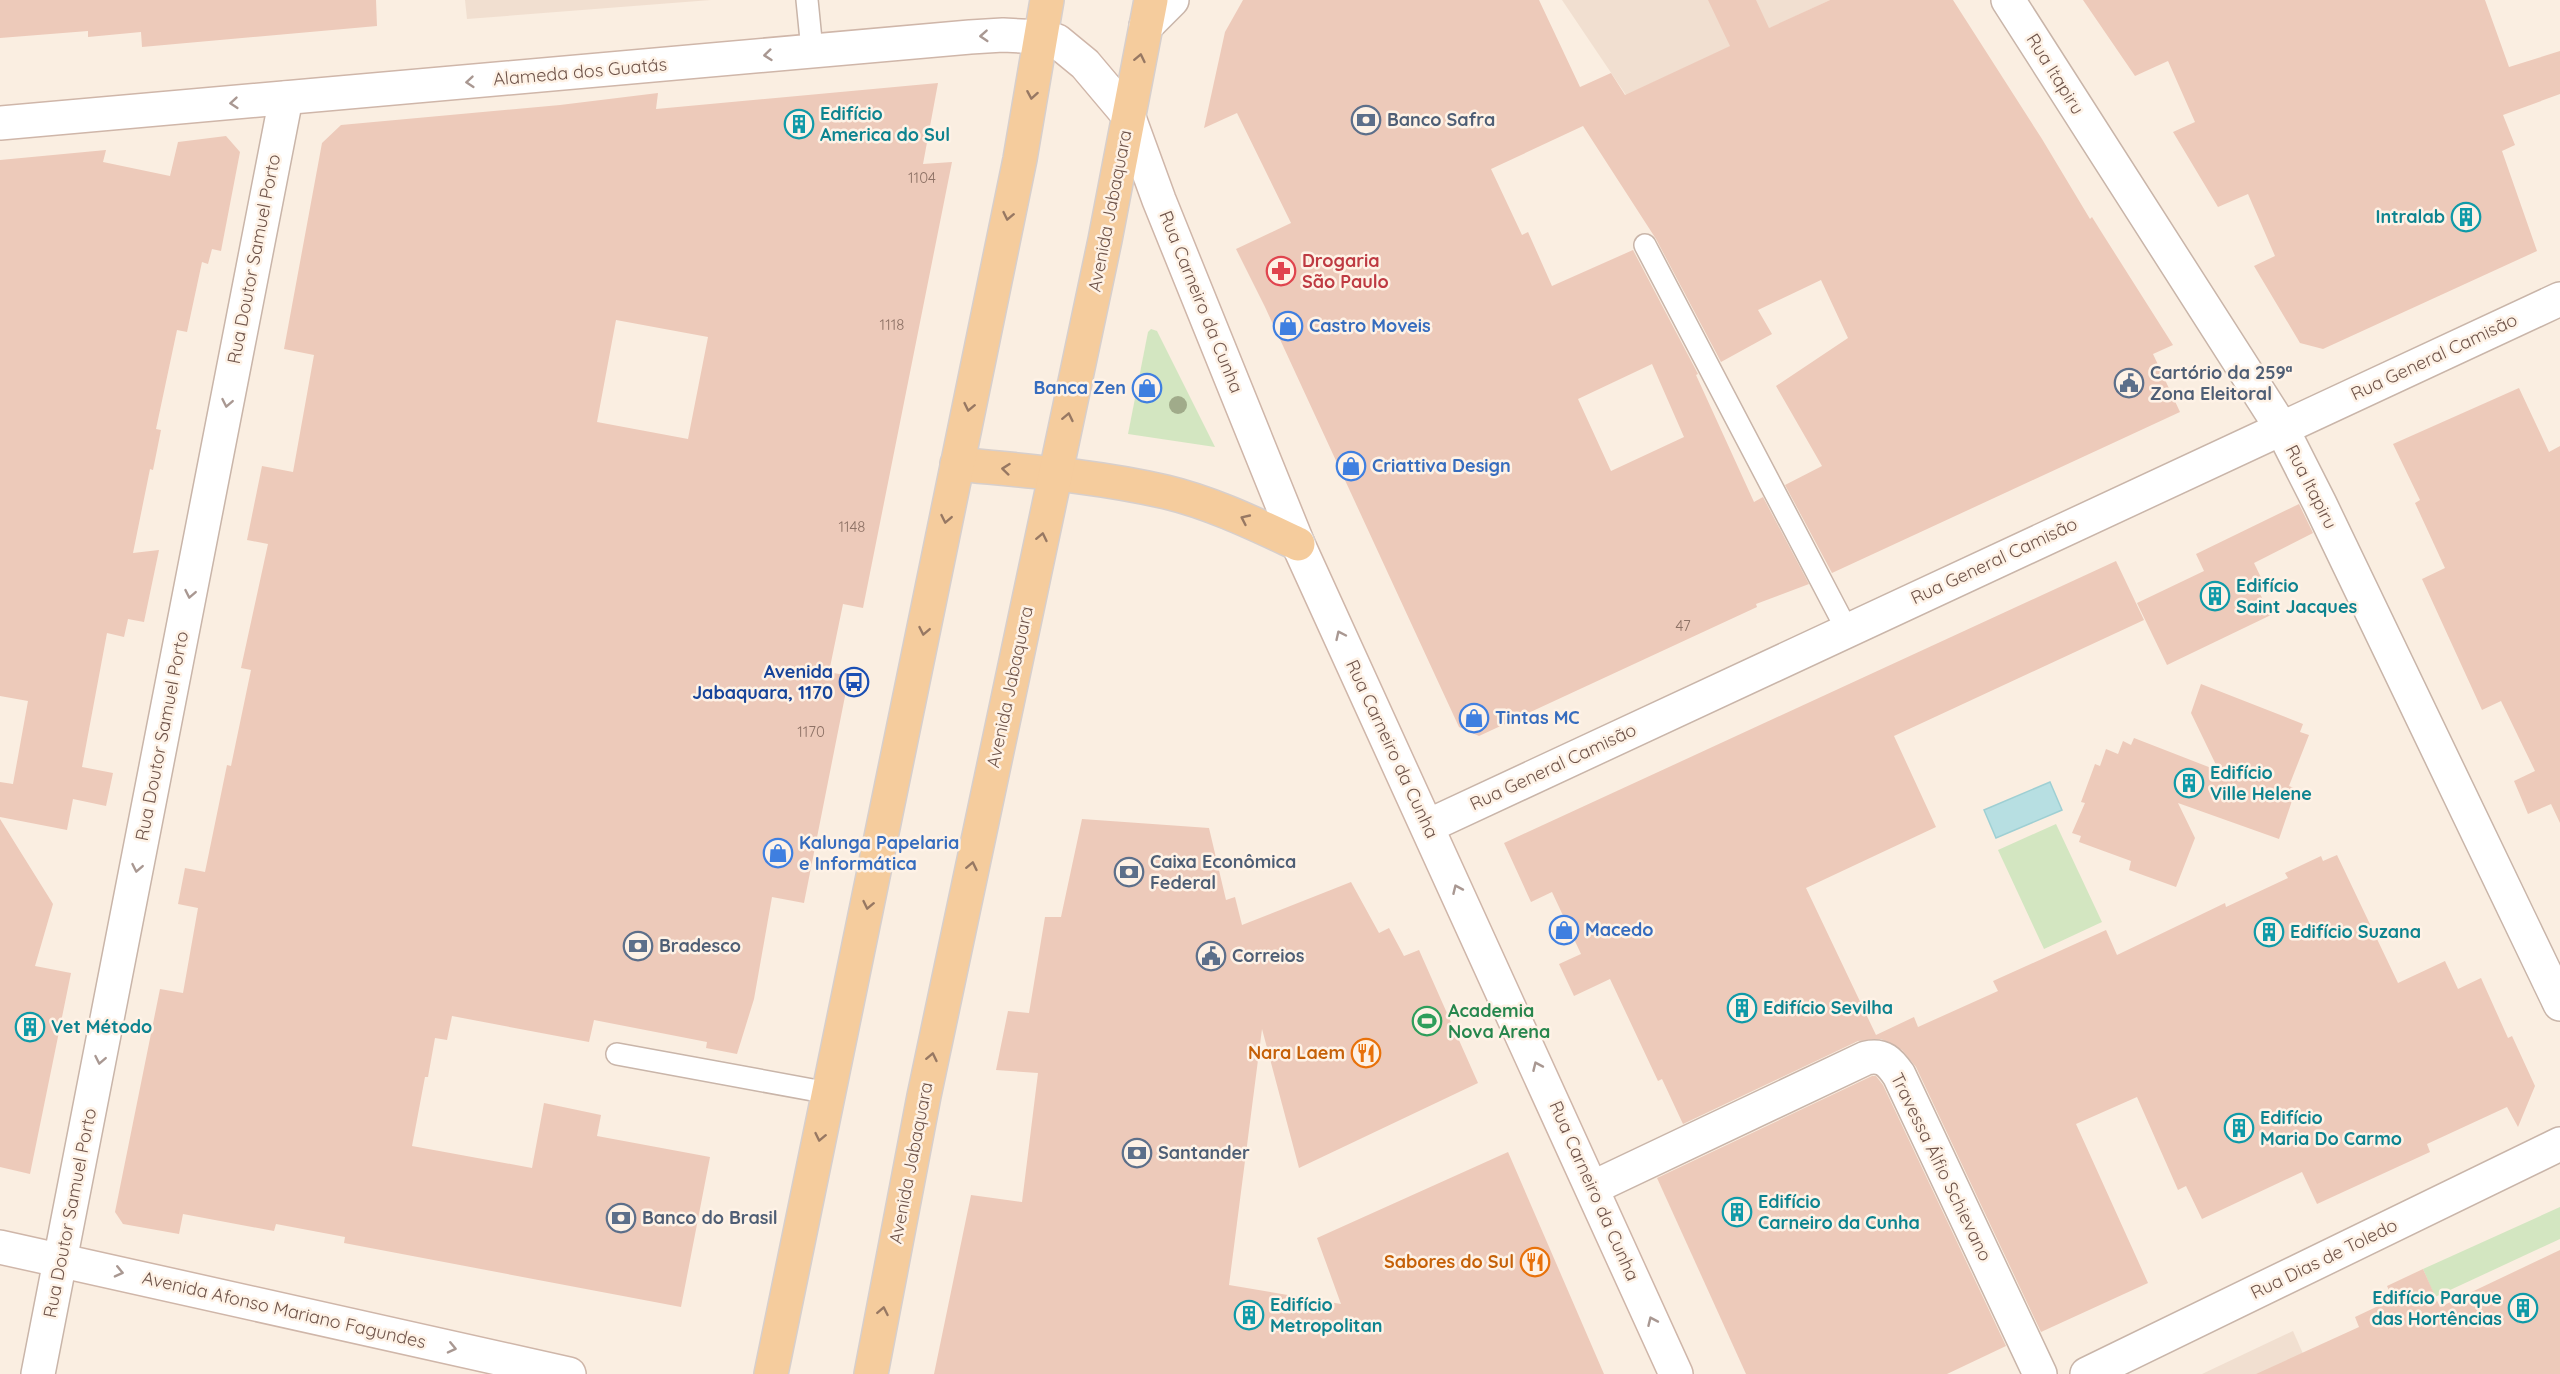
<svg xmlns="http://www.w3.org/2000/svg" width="2560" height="1374" viewBox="0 0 2560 1374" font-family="Quicksand,sans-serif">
	<rect width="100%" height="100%" fill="#faeee1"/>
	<g fill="#f1dfd0">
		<path d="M465,0H711L467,19Z"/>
		<path d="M1562,0H1830L1626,95Z"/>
		<path d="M2293,1331L2312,1374H2202Z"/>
	</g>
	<g fill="#d3e6c1">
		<path d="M1151,329L1157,331L1215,447L1128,434L1148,332Z"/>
		<path d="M2056,824L2102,922L2044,949L1998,850Z"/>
		<path d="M2560,1207V1239L2435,1297L2423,1269Z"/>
	</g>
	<path fill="#b7dfe2" stroke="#9ecfd3" stroke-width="1.5" d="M2050,782L2062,810L1996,838L1984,810Z"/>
	<g fill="#edcaba" fill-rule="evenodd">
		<path d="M0,0H376L377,26L142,47L141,32L88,37V31L0,38Z"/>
		<path d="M1243,0H1539L1580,87L1611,73L1625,95L1730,46L1708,0H1756L1769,28L1830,0H1953L2042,139L2090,219L2092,217L2102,233L2173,345L2153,354L2180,412L1832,573L1785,485L1822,466L1776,386L1848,338L1821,280L1758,310L1772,334L1721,362L1656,239L1583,126L1491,169L1522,235L1528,232L1552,286L1633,250L1698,374L1696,375L1754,502L1763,497L1809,584L1756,604L1757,607L1479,736L1459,727L1265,307L1236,249L1291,223L1237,113L1204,128L1225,32ZM1652,364L1684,437L1611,471L1578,399Z"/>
		<path d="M2083,0H2485L2509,67L2560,51V94L2503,115L2515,145L2502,151L2537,251L2323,349L2300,343L2254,266L2275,256L2248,194L2218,207L2173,132L2195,122L2168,61L2135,76Z"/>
		<path d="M938,83L923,164L952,162L863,608L843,604L829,672L849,676L804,903L772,897L754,999L737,1054L706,1048L707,1042L594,1020L589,1042L452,1016L447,1040L435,1038L428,1077H425L412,1146L532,1168L544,1103L601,1115L597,1136L710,1157L681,1307L344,1243L345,1237L276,1224L274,1231L183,1214L179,1234L123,1224L115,1212L160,989L183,993L198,908L178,904L185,868L205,872L227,765L231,766L251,670L241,668L268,544L247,540L262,466L293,472L314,355L284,349L322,143L341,125L560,105L658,93L656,109ZM616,320L708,337L688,439L597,422Z"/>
		<path d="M226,136L240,152L221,251L212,249L208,264L202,262L187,332L177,330L156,429L161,430L153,470L150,469L133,553L159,550L144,622L128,619L124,637L107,633L82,767L113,773L106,806L73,799L67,830L0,817V782L13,784L28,701L0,696V160L106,150L103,162L170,176L178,142Z"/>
		<path d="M2519,388L2549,452L2560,446V823L2551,804L2528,814L2514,781L2535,771L2501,701L2482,710L2422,579L2445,568L2415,503L2420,500L2393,444Z"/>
		<path d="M2299,504L2313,533L2254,563L2267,590L2260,594L2271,615L2167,665L2137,603L2204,571L2196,554Z"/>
		<path d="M2116,561L2144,620L1894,736L1936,827L1806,888L1876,1035L1914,1017L1918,1027L1998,991L1993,981L2106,930L2117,955L2225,903L2226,907L2288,878L2285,873L2321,856L2323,861L2337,855L2398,983L2445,961L2458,989L2481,978L2508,1038L2512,1036L2535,1086L2518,1127L2507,1107L2427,1144L2430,1152L2317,1204L2302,1172L2202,1219L2186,1186L2178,1190L2137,1097L2076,1124L2148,1283L2041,1332L1916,1067L1902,1050L1881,1039L1858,1041L1683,1124L1662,1079L1658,1081L1610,979L1574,996L1559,964L1581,954L1552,892L1531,902L1504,843Z"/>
		<path d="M2201,684L2303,724L2300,732L2309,735L2289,786L2296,789L2279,839L2178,803L2195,838L2176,887L2129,870L2131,861L2079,842L2081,836L2072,833L2085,803L2081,802L2095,764L2100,766L2106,749L2118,754L2123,741L2131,745L2134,738L2219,771L2191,713Z"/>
		<path d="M0,819L53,904L35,966L71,973L30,1174L0,1167Z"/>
		<path d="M1082,819L1209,828L1226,900L1235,897L1242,925L1351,882L1379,933L1389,928L1404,956L1419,950L1478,1083L1299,1168L1262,1029L1229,1285L1341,1304L1317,1238L1508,1152L1604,1374H934L971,1195L1022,1202L1038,1073L996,1070L1008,1011L1029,1013L1045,917H1061Z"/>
		<path d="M1872,1076H1876L1883,1085L2006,1346L1947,1374H1746L1657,1178Z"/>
		<path d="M2560,1250V1374H2256L2359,1327L2355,1317L2393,1299L2387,1286L2423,1269L2440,1307Z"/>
	</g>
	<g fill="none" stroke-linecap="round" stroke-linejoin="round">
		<g stroke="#c9b5a9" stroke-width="24">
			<g id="lane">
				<path d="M807,0L812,50"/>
				<path d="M1645,245L1847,630"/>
				<path d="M617,1054L829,1093"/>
			</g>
		</g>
		<g stroke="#c9b5a9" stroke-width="36">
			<g id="street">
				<path d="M2008,0L2281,427L2320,504L2560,1004"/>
				<path d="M1146,26L1172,0"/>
				<path d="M1428,826L2560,299"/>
				<path d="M1592,1188L1866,1058C1883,1054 1890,1062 1899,1075L2040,1374"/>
				<path d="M38,1374L286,98"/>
				<path d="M2087,1374L2560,1144"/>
			</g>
		</g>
		<g stroke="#cfb6a9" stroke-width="36">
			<g id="secondary">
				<path d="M0,123L970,37L1003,35L1042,37L1057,41L1085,64L1128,115L1159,200L1298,544L1676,1374"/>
				<path d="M0,1247L569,1374"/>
			</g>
		</g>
		<g stroke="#d7cfcc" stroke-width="36">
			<g id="primary">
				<path d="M957,464C1027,471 1097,476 1166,492C1212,503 1255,524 1298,544"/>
				<path d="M771,1374L1020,159L1047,0"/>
				<path d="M871,1374L924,1096L1105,240L1151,0"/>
			</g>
		</g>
		<use href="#lane" stroke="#fff" stroke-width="21"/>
		<use href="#street" stroke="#fff" stroke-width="33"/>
		<use href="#secondary" stroke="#fff" stroke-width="33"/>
		<use href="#primary" stroke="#f5cc9d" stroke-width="33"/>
	</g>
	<circle fill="#a0ab8a" cx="1178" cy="405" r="9"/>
	<defs><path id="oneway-chevron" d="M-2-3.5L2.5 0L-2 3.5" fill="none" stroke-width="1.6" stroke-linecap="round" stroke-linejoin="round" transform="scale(1.5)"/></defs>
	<g stroke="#a99892">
		<use href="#oneway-chevron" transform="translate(984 36) rotate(176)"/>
		<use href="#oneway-chevron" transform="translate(768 55) rotate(174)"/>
		<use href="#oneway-chevron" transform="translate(470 82) rotate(175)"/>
		<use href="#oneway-chevron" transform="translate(234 103) rotate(175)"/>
		<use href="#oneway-chevron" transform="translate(227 403) rotate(101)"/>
		<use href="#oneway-chevron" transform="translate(190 594) rotate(101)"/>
		<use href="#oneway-chevron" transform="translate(1340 635) rotate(-115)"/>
		<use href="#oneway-chevron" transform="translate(137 868) rotate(101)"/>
		<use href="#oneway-chevron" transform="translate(1457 889) rotate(-114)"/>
		<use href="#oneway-chevron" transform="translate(100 1060) rotate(101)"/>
		<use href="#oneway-chevron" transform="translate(1537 1066) rotate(-114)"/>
		<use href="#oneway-chevron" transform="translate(119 1272) rotate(13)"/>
		<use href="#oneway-chevron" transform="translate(1652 1321) rotate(-114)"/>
		<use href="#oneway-chevron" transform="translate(452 1348) rotate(13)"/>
	</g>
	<g stroke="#977863">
		<use href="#oneway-chevron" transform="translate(1140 58) rotate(-78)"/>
		<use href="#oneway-chevron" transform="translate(1032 95) rotate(100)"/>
		<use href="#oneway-chevron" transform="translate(1008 216) rotate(102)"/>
		<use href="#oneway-chevron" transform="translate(969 407) rotate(102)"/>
		<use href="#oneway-chevron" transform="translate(1068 417) rotate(-78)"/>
		<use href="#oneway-chevron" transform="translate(1006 469) rotate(-174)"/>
		<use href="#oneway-chevron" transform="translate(946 519) rotate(101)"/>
		<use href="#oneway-chevron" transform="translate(1245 519) rotate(-155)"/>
		<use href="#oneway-chevron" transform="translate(1042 537) rotate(-78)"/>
		<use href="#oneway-chevron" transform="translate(924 631) rotate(101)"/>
		<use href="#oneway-chevron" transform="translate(972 866) rotate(-78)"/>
		<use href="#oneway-chevron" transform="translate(868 905) rotate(102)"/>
		<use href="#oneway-chevron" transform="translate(932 1057) rotate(-78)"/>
		<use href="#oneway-chevron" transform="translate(820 1137) rotate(102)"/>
		<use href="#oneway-chevron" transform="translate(883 1311) rotate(-79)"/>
	</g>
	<defs>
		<g id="bank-ring" transform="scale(1.5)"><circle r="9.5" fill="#fef2e6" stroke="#5c6f8a" stroke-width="1.5"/><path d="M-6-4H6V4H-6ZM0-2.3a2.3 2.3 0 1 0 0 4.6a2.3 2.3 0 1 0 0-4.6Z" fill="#5c6f8a"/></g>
		<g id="building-ring" transform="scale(1.5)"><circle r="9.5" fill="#fef2e6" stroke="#0f9aa8" stroke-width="1.5"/><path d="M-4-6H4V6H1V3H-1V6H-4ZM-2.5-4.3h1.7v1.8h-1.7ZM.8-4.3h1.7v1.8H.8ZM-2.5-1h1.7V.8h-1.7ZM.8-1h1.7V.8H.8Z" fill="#0f9aa8"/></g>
		<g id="pharmacy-ring" transform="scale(1.5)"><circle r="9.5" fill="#fef2e6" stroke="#e0444e" stroke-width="1.5"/><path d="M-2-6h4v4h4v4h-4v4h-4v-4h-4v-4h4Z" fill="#e0444e"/></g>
		<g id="shop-ring" transform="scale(1.5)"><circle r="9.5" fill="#fef2e6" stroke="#3f7fe0" stroke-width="1.5"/><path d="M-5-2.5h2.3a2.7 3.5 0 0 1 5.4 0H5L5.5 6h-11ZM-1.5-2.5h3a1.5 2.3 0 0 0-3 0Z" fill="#3f7fe0"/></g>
		<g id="civic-ring" transform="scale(1.5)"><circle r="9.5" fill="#fef2e6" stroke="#5c6f8a" stroke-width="1.5"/><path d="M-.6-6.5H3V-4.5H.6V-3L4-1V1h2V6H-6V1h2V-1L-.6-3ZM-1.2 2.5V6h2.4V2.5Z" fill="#5c6f8a"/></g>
		<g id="bus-ring" transform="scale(1.5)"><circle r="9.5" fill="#fef2e6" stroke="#1a4fb4" stroke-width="1.5"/><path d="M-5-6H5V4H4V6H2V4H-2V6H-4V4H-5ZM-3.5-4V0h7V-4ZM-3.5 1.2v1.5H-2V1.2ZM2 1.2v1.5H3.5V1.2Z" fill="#1a4fb4"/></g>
		<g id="stadium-ring" transform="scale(1.5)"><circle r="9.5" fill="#fef2e6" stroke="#2e9e5b" stroke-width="1.5"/><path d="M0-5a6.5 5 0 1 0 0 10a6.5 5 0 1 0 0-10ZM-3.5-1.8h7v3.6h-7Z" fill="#2e9e5b"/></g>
		<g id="restaurant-ring" transform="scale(1.5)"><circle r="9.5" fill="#fef2e6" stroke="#e8710a" stroke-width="1.5"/><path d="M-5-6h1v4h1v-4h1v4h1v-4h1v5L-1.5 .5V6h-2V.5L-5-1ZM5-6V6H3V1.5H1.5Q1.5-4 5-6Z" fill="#e8710a"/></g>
	</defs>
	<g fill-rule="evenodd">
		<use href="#bank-ring" x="1366" y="120"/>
		<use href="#building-ring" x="799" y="124"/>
		<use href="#building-ring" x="2466" y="217"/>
		<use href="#pharmacy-ring" x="1281" y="271"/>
		<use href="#shop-ring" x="1288" y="326"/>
		<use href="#civic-ring" x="2129" y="383"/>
		<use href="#shop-ring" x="1147" y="388"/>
		<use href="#shop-ring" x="1351" y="466"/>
		<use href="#building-ring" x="2215" y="596"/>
		<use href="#bus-ring" x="854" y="682"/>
		<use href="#shop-ring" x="1474" y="718"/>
		<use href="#building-ring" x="2189" y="783"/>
		<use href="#shop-ring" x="778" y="853"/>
		<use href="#bank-ring" x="1129" y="872"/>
		<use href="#shop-ring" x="1564" y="930"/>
		<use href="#building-ring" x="2269" y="932"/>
		<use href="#bank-ring" x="638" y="946"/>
		<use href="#civic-ring" x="1211" y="956"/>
		<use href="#building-ring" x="1742" y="1008"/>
		<use href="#stadium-ring" x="1427" y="1021"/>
		<use href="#building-ring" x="30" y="1027"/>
		<use href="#restaurant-ring" x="1366" y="1053"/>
		<use href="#building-ring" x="2239" y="1128"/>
		<use href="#bank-ring" x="1137" y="1153"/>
		<use href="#building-ring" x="1737" y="1212"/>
		<use href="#bank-ring" x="621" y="1218"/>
		<use href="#restaurant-ring" x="1535" y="1262"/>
		<use href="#building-ring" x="2523" y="1308"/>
		<use href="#building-ring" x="1249" y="1315"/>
	</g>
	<g text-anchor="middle" stroke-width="5" stroke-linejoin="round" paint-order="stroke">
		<g font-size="15" fill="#8e7266">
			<text x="922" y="183">1104</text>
			<text x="892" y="330">1118</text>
			<text x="852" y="532">1148</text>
			<text x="1683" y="631">47</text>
			<text x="811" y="737">1170</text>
		</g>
		<g font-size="18" fill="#6f544a" stroke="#fef2e6">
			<text transform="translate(580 72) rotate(-5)" y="6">Alameda dos Guatás</text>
			<text transform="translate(2055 74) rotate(58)" y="6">Rua Itapiru</text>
			<text transform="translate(1110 211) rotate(-79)" y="6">Avenida Jabaquara</text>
			<text transform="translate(254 259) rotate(-79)" y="6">Rua Doutor Samuel Porto</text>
			<text transform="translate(1201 302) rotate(68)" y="6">Rua Carneiro da Cunha</text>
			<text transform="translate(2434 357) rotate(-25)" y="6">Rua General Camisão</text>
			<text transform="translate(2311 487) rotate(63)" y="6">Rua Itapiru</text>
			<text transform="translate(1994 561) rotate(-25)" y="6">Rua General Camisão</text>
			<text transform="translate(1010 687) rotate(-78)" y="6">Avenida Jabaquara</text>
			<text transform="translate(162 736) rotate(-79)" y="6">Rua Doutor Samuel Porto</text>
			<text transform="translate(1392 749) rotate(65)" y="6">Rua Carneiro da Cunha</text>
			<text transform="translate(1553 767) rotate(-25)" y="6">Rua General Camisão</text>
			<text transform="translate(911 1163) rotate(-79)" y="6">Avenida Jabaquara</text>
			<text transform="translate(1941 1167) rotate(64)" y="6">Travessa Álfio Schievano</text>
			<text transform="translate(1594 1191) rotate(66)" y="6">Rua Carneiro da Cunha</text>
			<text transform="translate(70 1213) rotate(-79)" y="6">Rua Doutor Samuel Porto</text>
			<text transform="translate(2324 1259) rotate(-26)" y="6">Rua Dias de Toledo</text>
			<text transform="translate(284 1310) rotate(13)" y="6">Avenida Afonso Mariano Fagundes</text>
		</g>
		<g font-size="18" font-weight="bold" fill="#0d838f" stroke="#fef2e6" text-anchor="start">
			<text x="820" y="120">Edifício<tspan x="820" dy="21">America do Sul</tspan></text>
			<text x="2445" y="223" text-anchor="end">Intralab</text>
			<text x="2236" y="592">Edifício<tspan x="2236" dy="21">Saint Jacques</tspan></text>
			<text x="2210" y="779">Edifício<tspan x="2210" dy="21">Ville Helene</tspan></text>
			<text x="2290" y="938">Edifício Suzana</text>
			<text x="1763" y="1014">Edifício Sevilha</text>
			<text x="51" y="1033">Vet Método</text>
			<text x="2260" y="1124">Edifício<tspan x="2260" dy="21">Maria Do Carmo</tspan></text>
			<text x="1758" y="1208">Edifício<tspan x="1758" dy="21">Carneiro da Cunha</tspan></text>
			<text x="2502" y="1304" text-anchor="end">Edifício Parque<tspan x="2502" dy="21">das Hortências</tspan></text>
			<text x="1270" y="1311">Edifício<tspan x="1270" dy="21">Metropolitan</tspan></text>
		</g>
		<g font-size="18" font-weight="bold" fill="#4e5e75" stroke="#fef2e6" text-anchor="start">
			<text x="1387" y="126">Banco Safra</text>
			<text x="2150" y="379">Cartório da 259ª<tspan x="2150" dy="21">Zona Eleitoral</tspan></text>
			<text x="1150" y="868">Caixa Econômica<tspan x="1150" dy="21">Federal</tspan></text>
			<text x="659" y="952">Bradesco</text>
			<text x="1232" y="962">Correios</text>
			<text x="1158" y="1159">Santander</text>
			<text x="642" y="1224">Banco do Brasil</text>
		</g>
		<g font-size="18" font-weight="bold" fill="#be3a42" stroke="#fef2e6" text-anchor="start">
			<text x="1302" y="267">Drogaria<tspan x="1302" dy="21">São Paulo</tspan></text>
		</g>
		<g font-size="18" font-weight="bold" fill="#366cbe" stroke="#fef2e6" text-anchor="start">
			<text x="1309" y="332">Castro Moveis</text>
			<text x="1126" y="394" text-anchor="end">Banca Zen</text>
			<text x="1372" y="472">Criattiva Design</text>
			<text x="1495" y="724">Tintas MC</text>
			<text x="799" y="849">Kalunga Papelaria<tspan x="799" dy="21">e Informática</tspan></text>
			<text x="1585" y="936">Macedo</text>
		</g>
		<g font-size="18" font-weight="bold" fill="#164399" stroke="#fef2e6" text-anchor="end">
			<text x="833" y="678">Avenida<tspan x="833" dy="21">Jabaquara, 1170</tspan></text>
		</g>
		<g font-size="18" font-weight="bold" fill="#27864d" stroke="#fef2e6" text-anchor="start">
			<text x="1448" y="1017">Academia<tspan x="1448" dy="21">Nova Arena</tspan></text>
		</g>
		<g font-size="18" font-weight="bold" fill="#c56008" stroke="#fef2e6" text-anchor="end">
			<text x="1345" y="1059">Nara Laem</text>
			<text x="1514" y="1268">Sabores do Sul</text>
		</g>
	</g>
</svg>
